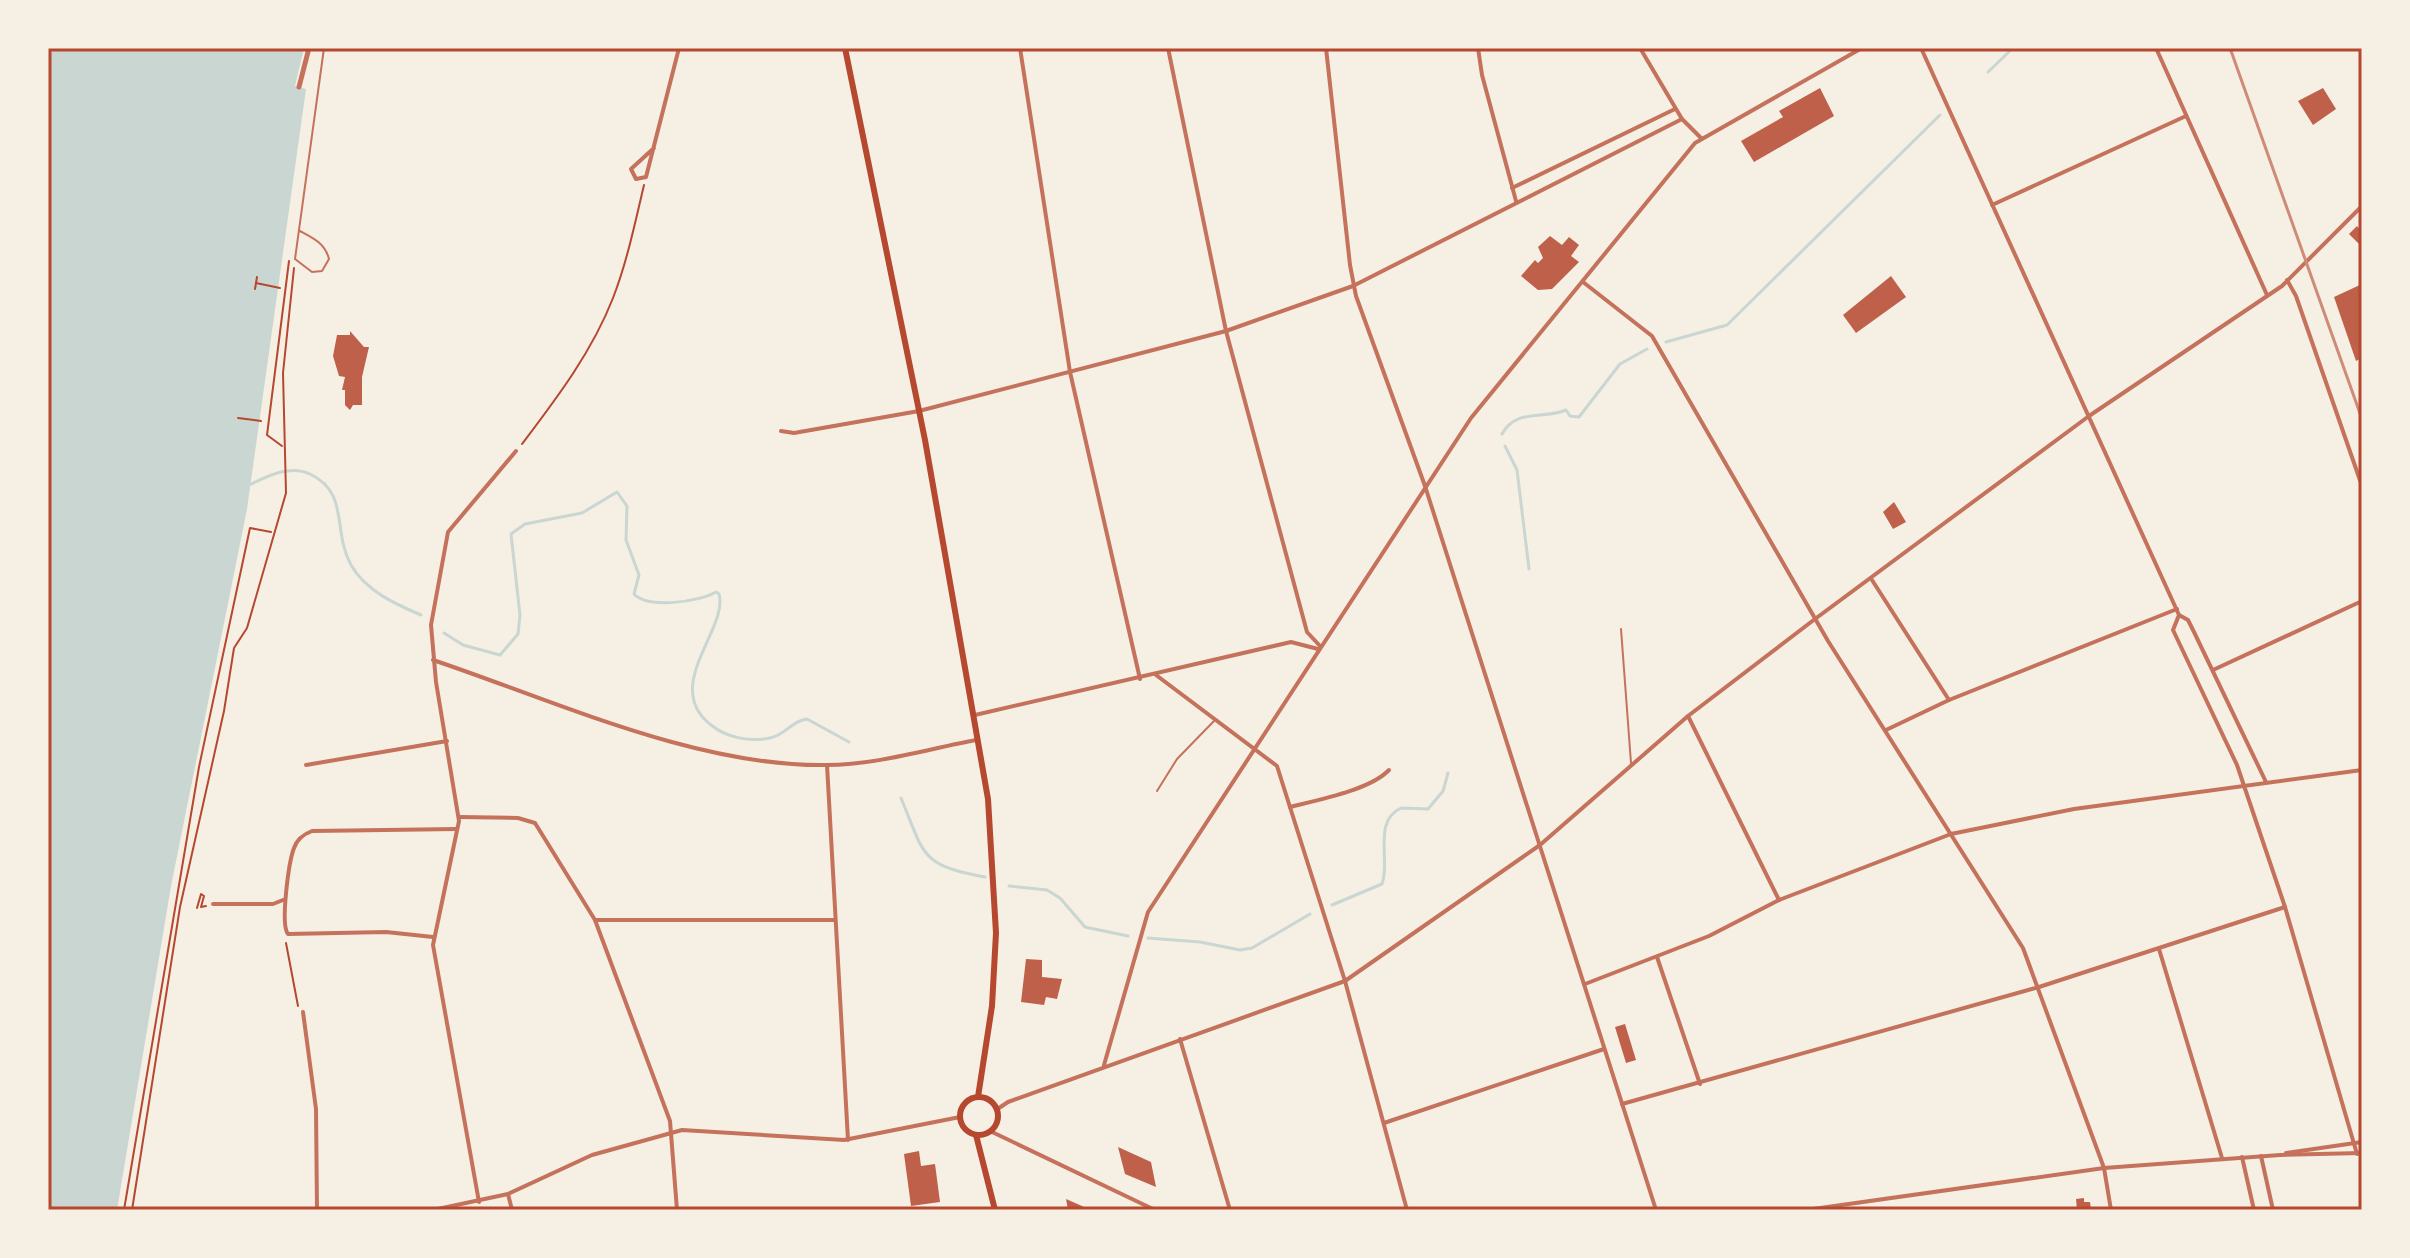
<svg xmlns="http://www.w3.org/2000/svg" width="2410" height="1258" viewBox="0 0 2410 1258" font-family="'Archivo Narrow',sans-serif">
	<rect width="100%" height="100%" fill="#f6efe4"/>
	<path fill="#c9d6d2" d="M48,48H304L295,86L306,89L247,509L171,886L117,1210H48Z"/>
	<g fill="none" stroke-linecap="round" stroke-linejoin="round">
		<g stroke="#c9d6d2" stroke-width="3">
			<path d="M1988,72L2013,48"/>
			<path d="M1666,342L1727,325L1940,115"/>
			<path d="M1502,434C1516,408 1542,420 1566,410L1570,416L1579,417L1620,364L1647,349"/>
			<path d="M1505,446L1517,470L1529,569"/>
			<path d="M251,484C270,475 290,465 310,474C350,493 332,531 351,565C366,591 395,604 421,615"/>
			<path d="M444,633L463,645L500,655L518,634L520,615L511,534L525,524L582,513L617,492L627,506L626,540L639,575L634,594C648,609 699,602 716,592L719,594C729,629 661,686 711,725C727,738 750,742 770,738C786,735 791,721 807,719L849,742"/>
			<path d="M901,798C925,856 920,865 985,877"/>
			<path d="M1009,886L1047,890L1060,898L1085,927L1128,936"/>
			<path d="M1332,905L1382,884C1391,862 1372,821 1401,808L1428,809L1443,791L1448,773"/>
			<path d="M1148,938L1200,942L1240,950L1252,948L1310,914"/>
		</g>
	</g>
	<g fill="#bf614a">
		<path d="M1820,88L1834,116L1754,162L1741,141L1783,117L1779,111Z"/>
		<path d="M2323,88L2336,109L2313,125L2298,101Z"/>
		<path d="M2357,226L2362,232L2359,244L2349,234Z"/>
		<path d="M1550,236L1562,245L1569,237L1579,245L1571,256L1579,262L1552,289L1538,290L1521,276L1535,260L1538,263L1543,258L1538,247Z"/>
		<path d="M1891,276L1906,297L1856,333L1843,315Z"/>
		<path d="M2362,284V358L2356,361L2334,297Z"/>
		<path d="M350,331L364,347H369L362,377V405H353L350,410L345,405V390H342L345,377L339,376L333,356L337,335H350Z"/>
		<path d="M1894,502L1906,522L1893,529L1883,512Z"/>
		<path d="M1026,959L1042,960V977L1062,979L1057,999L1046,997L1044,1005L1021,1002Z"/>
		<path d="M1625,1024L1636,1060L1626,1063L1615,1027Z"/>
		<path d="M1118,1147L1151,1162L1156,1187L1125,1174Z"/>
		<path d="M919,1151L921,1166L935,1164L940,1202L911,1206L904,1154Z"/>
		<path d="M2084,1198V1202H2090L2091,1210H2077L2076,1199Z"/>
		<path d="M1066,1199L1082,1206L1085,1208L1068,1210Z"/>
	</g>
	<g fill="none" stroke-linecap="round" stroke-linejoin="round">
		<g stroke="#b5482f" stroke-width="2">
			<path d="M256,283L280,288"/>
			<path d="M255,289L257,277"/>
			<path d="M238,418L261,421"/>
			<path d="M522,444C556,399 592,352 613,298C627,262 635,223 644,185"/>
			<path d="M282,446L267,435L289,261"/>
			<path d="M197,908L201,894L204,896L201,907L206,906"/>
			<path d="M286,943L298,1006"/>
			<path d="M124,1210L199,767L250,528L271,532"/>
			<path d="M132,1210L180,907L224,711L234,648L247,628L286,493L283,373L294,268"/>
		</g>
		<g stroke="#c5725c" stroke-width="2">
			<path d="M300,231C313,238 325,243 329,259L322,271L312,272L295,259L324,48"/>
			<path d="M1621,629L1631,763"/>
			<path d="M1157,791L1177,759L1214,721"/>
		</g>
		<g stroke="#c5725c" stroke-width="4">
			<path d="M1020,48L1070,372L1140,679"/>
			<path d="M1168,48L1226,331L1307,632L1320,646"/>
			<path d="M1326,48L1350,265L1356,296L1425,486L1656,1210"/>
			<path d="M1478,48L1482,75L1516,201"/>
			<path d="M1640,48L1682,119L1701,138"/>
			<path d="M1921,48L2179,615L2188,620L2194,632L2266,782"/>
			<path d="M2156,48L2267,295"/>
			<path d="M654,148L631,169L636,179L646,177L679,48"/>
			<path d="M1512,188L1675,109"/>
			<path d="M1992,205L2186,116"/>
			<path d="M2287,280L2296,296L2362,486"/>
			<path d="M1583,282L1652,336L1828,641L2023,948L2104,1168L2111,1210"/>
			<path d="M781,431L794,433L919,411L1226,331L1353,286L1682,119"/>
			<path d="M1872,580L1949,700"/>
			<path d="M2179,615L2173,630L2237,765L2285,907L2357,1154"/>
			<path d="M433,660C555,701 697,767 826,765C876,765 928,749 976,740"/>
			<path d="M2213,670L2362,601"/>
			<path d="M1156,675L1277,766L1345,981L1407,1210"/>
			<path d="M975,715L1291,642L1318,649"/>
			<path d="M1688,716L1779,900"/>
			<path d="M1886,730L1949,700L2177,609"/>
			<path d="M306,765L447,741"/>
			<path d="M827,765L848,1140"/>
			<path d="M1290,807C1318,800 1370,790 1389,770"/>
			<path d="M459,817L518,818L535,823L595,920L670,1121L677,1210"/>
			<path d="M213,904H273L283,900"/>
			<path d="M595,920H834"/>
			<path d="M433,937L386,932L288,934C280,924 289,861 294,848C297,839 304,834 312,831L457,829"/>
			<path d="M2159,949L2222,1158"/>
			<path d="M1657,957L1700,1084"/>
			<path d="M1585,984L1709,936L1779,900L1951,834L2074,809L2362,770"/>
			<path d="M303,1012L316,1109L317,1210"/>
			<path d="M1180,1039L1230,1210"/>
			<path d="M1104,1065L1148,912L1471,418L1695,143L1862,48"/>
			<path d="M1622,1104L2039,987L2285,907"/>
			<path d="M996,1110L1008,1102L1345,981L1540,845L1688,716L1815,619L2089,416L2282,286L2362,206"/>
			<path d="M1384,1123L1604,1049"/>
			<path d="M990,1131L1155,1210"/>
			<path d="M2286,1153L2362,1142"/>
			<path d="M2261,1156L2273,1210"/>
			<path d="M2242,1157L2254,1210"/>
			<path d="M508,1194L512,1210"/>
			<path d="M479,1202L433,945L459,821L436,682L431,625L448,532L516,451"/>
			<path d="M433,1210L508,1194L592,1155L682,1130L844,1140L960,1117"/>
			<path d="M1806,1210L2104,1168L2280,1155L2362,1153"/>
		</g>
		<path stroke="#c5725c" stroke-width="5" d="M299,87L309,48"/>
		<g stroke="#b5482f" stroke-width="6">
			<path d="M845,48L925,440L988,799L996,933L992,1006L978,1097"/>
			<circle cx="979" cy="1116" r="19"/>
			<path d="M976,1135L995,1210"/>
		</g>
		<path stroke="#cf8b77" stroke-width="3" d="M2230,48L2362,419"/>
	</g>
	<rect width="2410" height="1258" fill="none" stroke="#f6efe4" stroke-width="100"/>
	<rect x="50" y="50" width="2310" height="1158" fill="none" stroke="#b5482f" stroke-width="3"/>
</svg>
